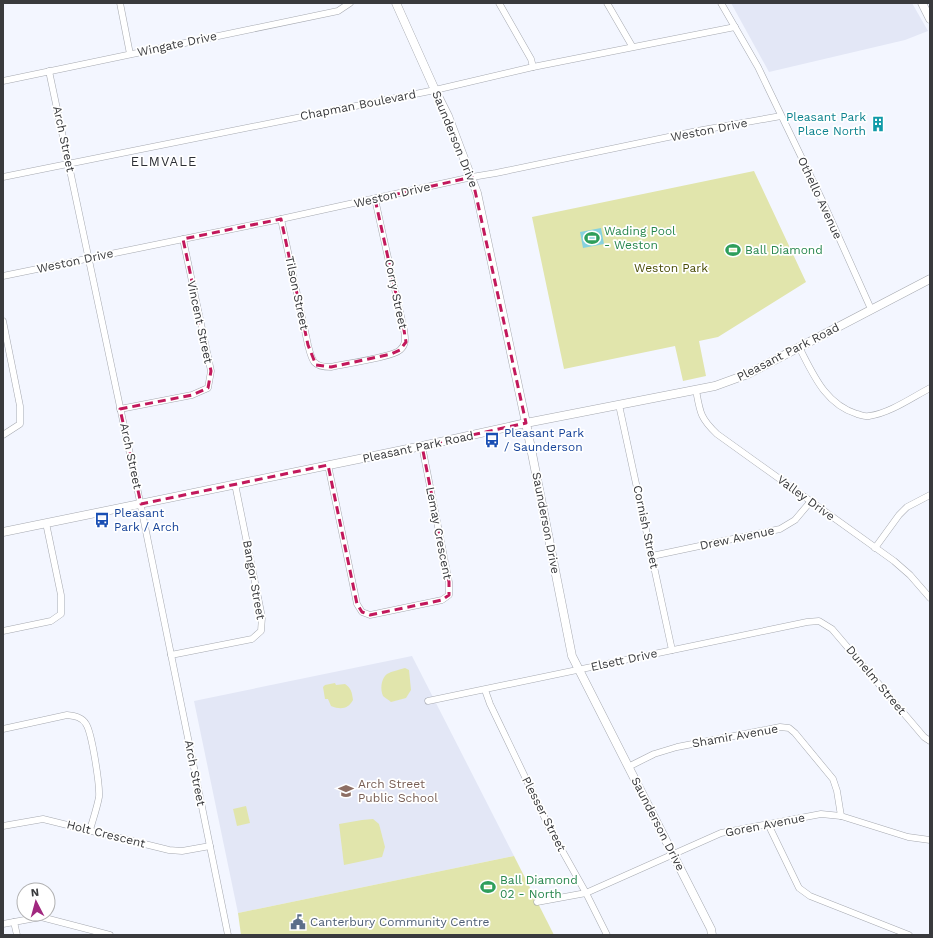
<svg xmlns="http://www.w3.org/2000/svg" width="933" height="938" viewBox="0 0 933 938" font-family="'Work Sans',sans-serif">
	<rect width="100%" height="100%" fill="#f3f6ff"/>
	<g fill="#e3e7f6">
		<path d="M731,3H912L928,31L905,40L769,72Z"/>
		<path d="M412,656L514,856L238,913L194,701Z"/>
	</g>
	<g fill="#e1e5ac">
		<path d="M754,171L806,282L718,337L699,341L706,376L683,381L675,346L564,369L532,217Z"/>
		<path d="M405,668L409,670L411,690L406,698L391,702C389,700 385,698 383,696C380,689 381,679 387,674C392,671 399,670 405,668Z"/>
		<path d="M335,683L336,685L345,684C351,688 352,692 353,700C348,709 341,710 331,706L328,699H325L323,687L325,685Z"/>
		<path d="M246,806L250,823L237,826L233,809Z"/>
		<path d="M373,819L379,824L385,847L382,857L344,865L339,824L362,820Z"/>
		<path d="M514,856L554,935H241L238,913Z"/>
	</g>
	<path fill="#86d1de" d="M601,228L604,244L583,248L580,232Z"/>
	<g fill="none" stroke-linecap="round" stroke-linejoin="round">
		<g stroke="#a6a9b0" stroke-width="7">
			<g id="minor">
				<path d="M120,3L130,54"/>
				<path d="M499,3L531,59L533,67"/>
				<path d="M607,3L632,46"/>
				<path d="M721,3L758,67L823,202L871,309"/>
				<path d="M49,71L138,492L228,935"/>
				<path d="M3,81L338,11L350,3"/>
				<path d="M3,177L435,90L533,67L735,27"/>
				<path d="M281,219L308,345C312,361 313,367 331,367C344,364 393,357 400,350C407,344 405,337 404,330L375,199"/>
				<path d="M3,276L281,219L472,177L496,173L697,131L781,116"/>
				<path d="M3,321L20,406V424L3,435"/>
				<path d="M799,347C813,374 825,404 857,414C861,415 865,417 869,416C890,413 911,398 930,388"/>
				<path d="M696,390C700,412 700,418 717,434L894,561L910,575L930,598"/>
				<path d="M619,405L672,650"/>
				<path d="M120,409L192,395L208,388L211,371L183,239"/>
				<path d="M328,465L357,604L362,612L370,615L442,600L449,595V582L422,446"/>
				<path d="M875,548L899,515L907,507L930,495"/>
				<path d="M652,556L780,529L795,520L811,501"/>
				<path d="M3,631L51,621L61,614V595L46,523"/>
				<path d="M171,655L252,639L261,631L262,617L235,484"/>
				<path d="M485,690L490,704L550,829L586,893L607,935"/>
				<path d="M428,701L807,622L819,621L832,629L924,737L930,741"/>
				<path d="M3,729L67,715C75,716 82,717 86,724C92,733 100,786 99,797C97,808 93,819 90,830"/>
				<path d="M628,767L654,754L677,747L780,727L789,728L795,733L833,779L837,791L841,816"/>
				<path d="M768,824L799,888L810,896L909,935"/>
				<path d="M3,826L43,819L169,850L182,851L210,846"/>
				<path d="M537,902L586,893L721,833L821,814L841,816L908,837L930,840"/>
				<path d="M14,922L17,935"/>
				<path d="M3,924L41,917L110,935"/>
			</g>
		</g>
		<g stroke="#a6a9b0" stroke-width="9">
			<g id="tertiary">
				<path d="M396,3L435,90L448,116L477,193L526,423L572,656L711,929L712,935"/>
				<path d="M922,3L930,19"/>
				<path d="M3,532L422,446L526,423L715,386L748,374L930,279"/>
			</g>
		</g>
		<use href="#minor" stroke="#fff" stroke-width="6"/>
		<use href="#tertiary" stroke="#fff" stroke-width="8"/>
	</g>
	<path fill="none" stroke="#c2185b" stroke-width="3" stroke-dasharray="8 5" stroke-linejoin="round" d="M472,177L526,423L422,446L449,582V595L442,600L370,615L362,612L357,604L328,465L141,504L120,409L192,395L208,388L211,371L183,239L281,219L308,345L316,365L331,367L391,354L400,350L406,342L404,330L375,199Z"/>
	<defs>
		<g id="building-bare" transform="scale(1.2)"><path d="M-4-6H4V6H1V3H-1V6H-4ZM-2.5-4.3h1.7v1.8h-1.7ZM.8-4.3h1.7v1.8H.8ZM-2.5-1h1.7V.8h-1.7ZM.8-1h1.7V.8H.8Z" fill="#0f9aa8" stroke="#fff" stroke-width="2.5" paint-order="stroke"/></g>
		<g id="stadium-bare" transform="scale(1.2)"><path d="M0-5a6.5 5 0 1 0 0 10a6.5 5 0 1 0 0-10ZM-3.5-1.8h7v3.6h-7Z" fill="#2e9e5b" stroke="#fff" stroke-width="2.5" paint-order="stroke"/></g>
		<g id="bus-bare" transform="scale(1.2)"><path d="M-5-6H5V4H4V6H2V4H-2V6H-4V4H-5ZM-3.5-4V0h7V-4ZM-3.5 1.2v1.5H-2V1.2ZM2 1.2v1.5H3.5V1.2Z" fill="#1a4fb4" stroke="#fff" stroke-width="2.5" paint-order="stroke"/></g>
		<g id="school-bare" transform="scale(1.2)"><path d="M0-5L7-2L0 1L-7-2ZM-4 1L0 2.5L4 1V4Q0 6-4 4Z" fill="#8d6e63" stroke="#fff" stroke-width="2.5" paint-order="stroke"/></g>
		<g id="civic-bare" transform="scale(1.2)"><path d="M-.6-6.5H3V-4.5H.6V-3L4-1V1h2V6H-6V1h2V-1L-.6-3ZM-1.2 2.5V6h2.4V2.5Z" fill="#5c6f8a" stroke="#fff" stroke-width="2.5" paint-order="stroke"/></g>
	</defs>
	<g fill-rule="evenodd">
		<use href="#building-bare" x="878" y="124"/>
		<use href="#stadium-bare" x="592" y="238"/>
		<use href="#stadium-bare" x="733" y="250"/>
		<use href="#bus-bare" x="492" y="440"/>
		<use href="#bus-bare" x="102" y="520"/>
		<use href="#school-bare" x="346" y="791"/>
		<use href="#stadium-bare" x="488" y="887"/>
		<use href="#civic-bare" x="298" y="922"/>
	</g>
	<g text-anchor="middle" stroke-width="3.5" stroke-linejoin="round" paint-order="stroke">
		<g font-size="12" fill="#393a3d" stroke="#fff">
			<text transform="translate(177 44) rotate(-12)" y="4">Wingate Drive</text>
			<text transform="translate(358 105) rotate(-11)" y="4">Chapman Boulevard</text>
			<text transform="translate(709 130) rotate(-11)" y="4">Weston Drive</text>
			<text transform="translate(64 139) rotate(78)" y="4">Arch Street</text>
			<text transform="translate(455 139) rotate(68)" y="4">Saunderson Drive</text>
			<text transform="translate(392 195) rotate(-13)" y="4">Weston Drive</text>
			<text transform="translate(820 198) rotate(65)" y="4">Othello Avenue</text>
			<text transform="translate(75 261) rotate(-12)" y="4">Weston Drive</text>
			<text transform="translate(297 293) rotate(78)" y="4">Tilson Street</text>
			<text transform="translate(396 294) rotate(78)" y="4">Corry Street</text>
			<text transform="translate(200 322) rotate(78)" y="4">Vincent Street</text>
			<text transform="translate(788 352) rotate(-27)" y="4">Pleasant Park Road</text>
			<text transform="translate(418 447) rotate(-12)" y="4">Pleasant Park Road</text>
			<text transform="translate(131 456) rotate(78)" y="4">Arch Street</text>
			<text transform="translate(806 498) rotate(36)" y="4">Valley Drive</text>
			<text transform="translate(546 523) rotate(79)" y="4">Saunderson Drive</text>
			<text transform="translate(646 527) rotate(78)" y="4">Cornish Street</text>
			<text transform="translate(439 533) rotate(79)" y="4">Lemay Crescent</text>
			<text transform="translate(737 538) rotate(-12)" y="4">Drew Avenue</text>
			<text transform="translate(254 580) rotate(80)" y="4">Bangor Street</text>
			<text transform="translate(624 660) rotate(-12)" y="4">Elsett Drive</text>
			<text transform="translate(876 680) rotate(50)" y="4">Dunelm Street</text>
			<text transform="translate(735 736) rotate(-10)" y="4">Shamir Avenue</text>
			<text transform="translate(195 773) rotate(79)" y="4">Arch Street</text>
			<text transform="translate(544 814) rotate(63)" y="4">Plesser Street</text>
			<text transform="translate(658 824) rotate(63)" y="4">Saunderson Drive</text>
			<text transform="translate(765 825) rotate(-11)" y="4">Goren Avenue</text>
			<text transform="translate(106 834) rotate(14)" y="4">Holt Crescent</text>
		</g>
		<g font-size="12" fill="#0d838f" stroke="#fff" text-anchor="end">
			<text x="866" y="121">Pleasant Park<tspan x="866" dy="14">Place North</tspan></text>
		</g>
		<g font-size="12" fill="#27864d" stroke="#fff" text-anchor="start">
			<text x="604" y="235">Wading Pool<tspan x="604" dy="14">- Weston</tspan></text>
			<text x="745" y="254">Ball Diamond</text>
			<text x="500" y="884">Ball Diamond<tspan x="500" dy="14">02 - North</tspan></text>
		</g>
		<g font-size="12" fill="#4a4c06" stroke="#fff">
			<text x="671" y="272">Weston Park</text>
		</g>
		<g font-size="12" fill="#164399" stroke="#fff" text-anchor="start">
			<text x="504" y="437">Pleasant Park<tspan x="504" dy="14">/ Saunderson</tspan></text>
			<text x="114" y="517">Pleasant<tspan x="114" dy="14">Park / Arch</tspan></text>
		</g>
		<g font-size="12" fill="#785e54" stroke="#fff" text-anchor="start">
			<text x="358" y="788">Arch Street<tspan x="358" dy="14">Public School</tspan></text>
		</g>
		<g font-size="12" fill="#4e5e75" stroke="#fff" text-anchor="start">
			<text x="310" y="926">Canterbury Community Centre</text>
		</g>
		<g font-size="13" letter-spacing="1" fill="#2b2e34" stroke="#fff">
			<text x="164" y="166">ELMVALE</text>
		</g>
	</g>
	<rect width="933" height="938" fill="none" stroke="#393a3d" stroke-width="8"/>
	<g transform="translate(36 902) rotate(354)"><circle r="19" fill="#ffffff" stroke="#b0b0b1"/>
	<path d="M0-3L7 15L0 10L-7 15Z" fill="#a1287f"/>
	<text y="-6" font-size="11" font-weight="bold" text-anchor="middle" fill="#393a3d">N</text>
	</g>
</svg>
